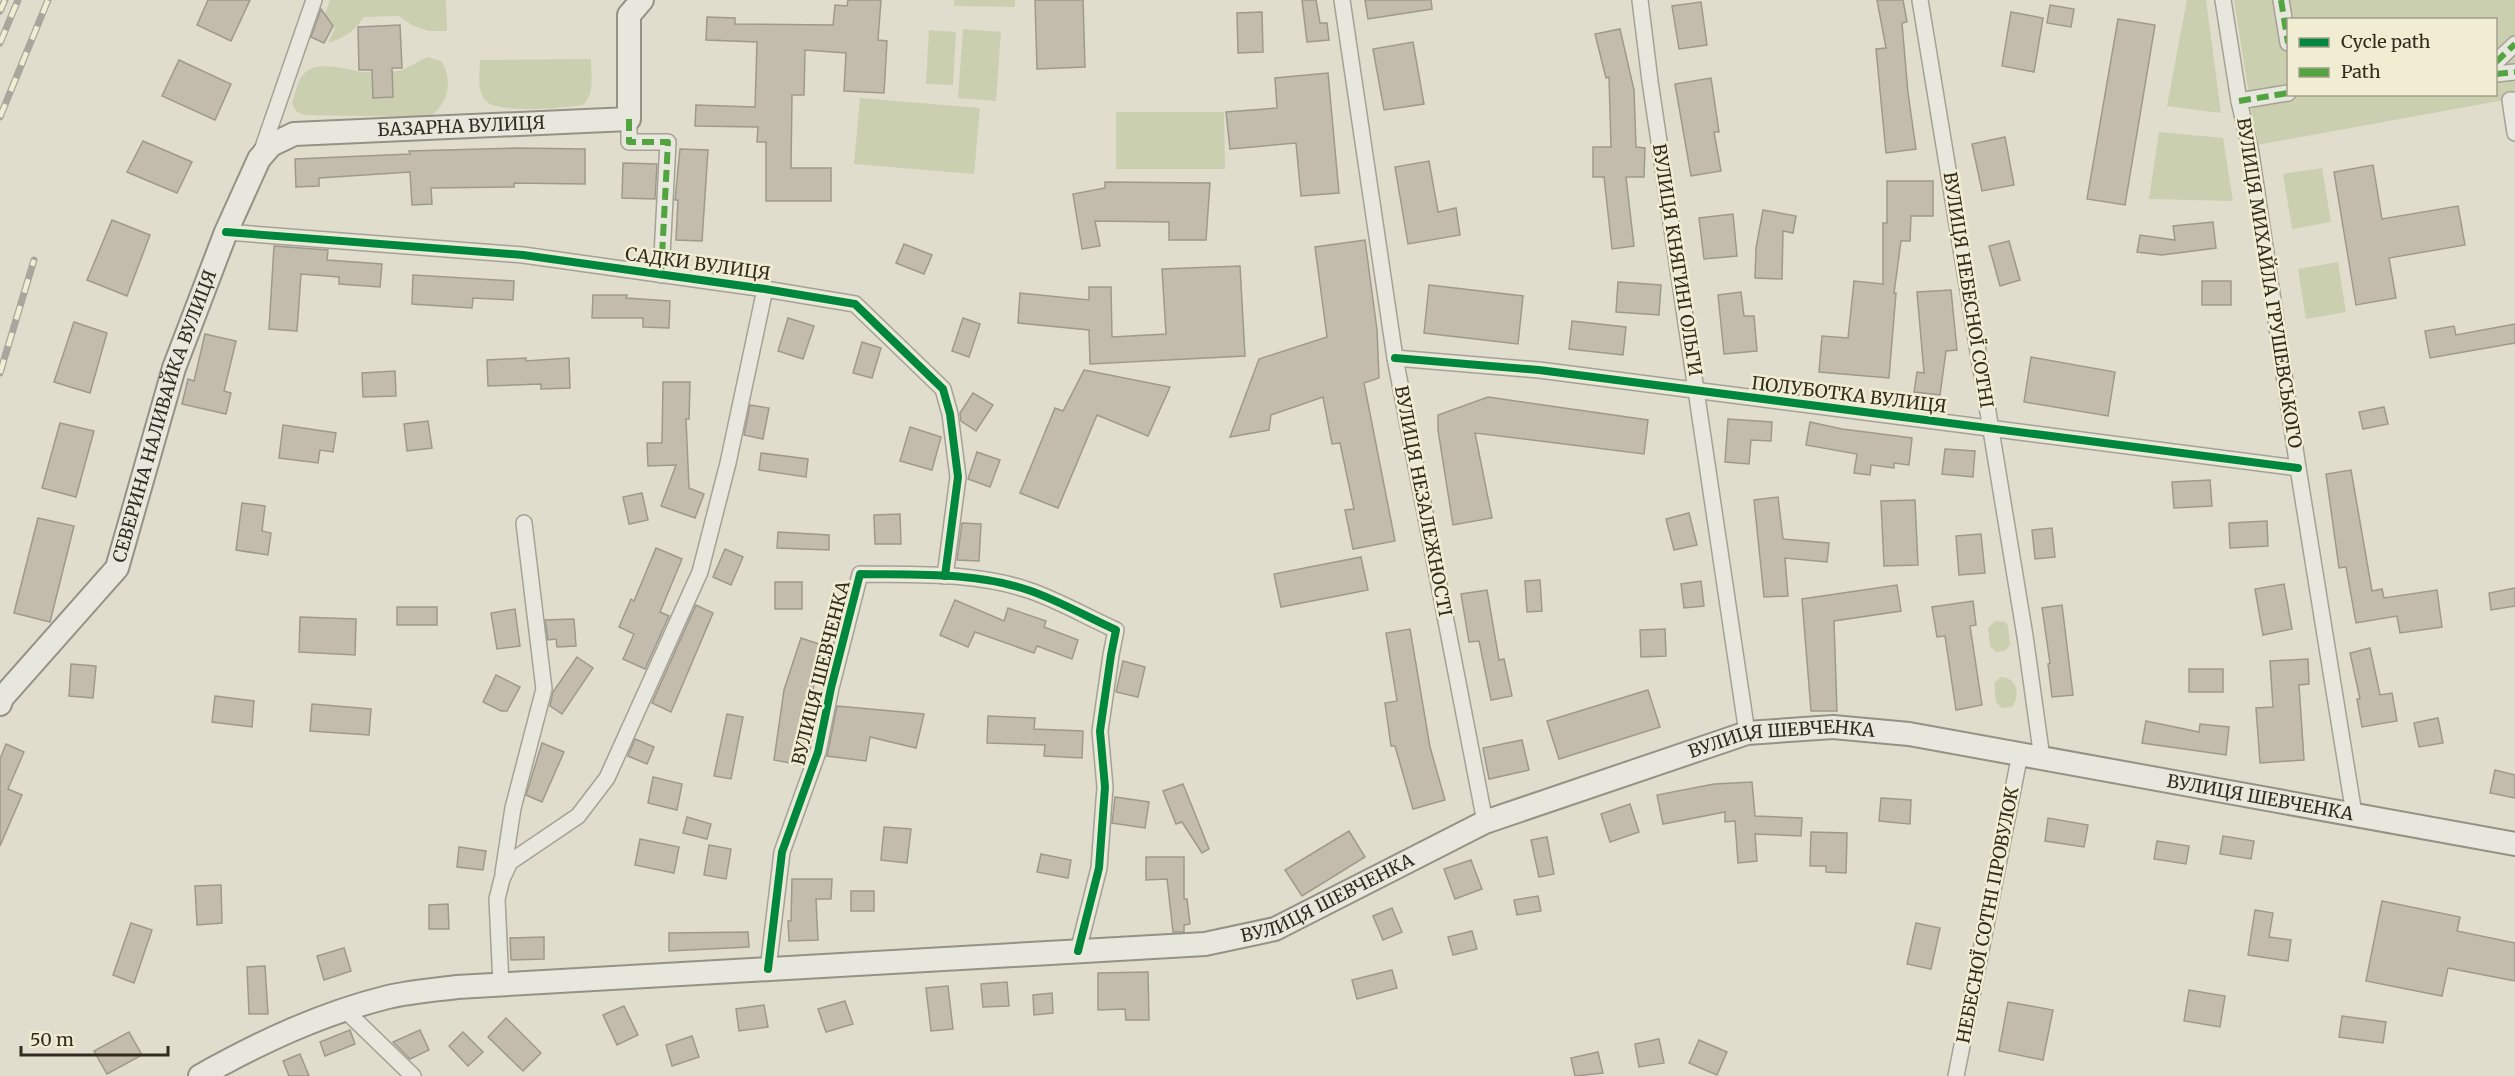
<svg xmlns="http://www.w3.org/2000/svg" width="2515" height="1076" viewBox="0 0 2515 1076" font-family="Merriweather,serif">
	<rect width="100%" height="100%" fill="#e0ddcc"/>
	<g fill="#cacfb0" fill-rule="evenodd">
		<path d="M330,0H446L447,31H429L412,25L399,16L364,17C354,31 345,38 328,43L335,28L325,14Z"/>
		<path d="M954,0H1015V7L954,6Z"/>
		<path d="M2187,0H2206L2221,113L2167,106Z"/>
		<path d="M2234,0H2515V98L2257,145ZM2288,20H2496V94H2288Z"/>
		<path d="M963,29L1001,32L996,101L958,98Z"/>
		<path d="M929,30L956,32L953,85L926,84Z"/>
		<path d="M428,57L441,61C454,80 448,105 429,117L304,115L296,111L292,103C295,95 297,83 302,76C314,60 340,68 356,71C368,74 385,72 398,71C404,71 419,60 428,57Z"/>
		<path d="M591,59C591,74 595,94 583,105C564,108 499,114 486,101C476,91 480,72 480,60Z"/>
		<path d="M860,98L980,108L974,174L854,164Z"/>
		<path d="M1116,112H1224L1225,169H1116Z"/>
		<path d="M2159,132L2223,138L2233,201L2149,199Z"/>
		<path d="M2322,168L2331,222L2292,229L2283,174Z"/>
		<path d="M2338,262L2346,312L2306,319L2298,269Z"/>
		<path d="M1995,621L2005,622L2008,626L2010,645L2005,651L1996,652L1990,646L1988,628Z"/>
		<path d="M2001,677C2018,678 2020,695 2012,707L2002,708L1996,702L1994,683Z"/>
	</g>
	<g fill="#c3bcad" stroke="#9f998c" stroke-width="1.5">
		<path d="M208,0H250L231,41L197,25Z"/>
		<path d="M848,0H881L878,40L887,41L884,93L844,91L846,53L805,50L804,95H792L791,168H831V201H766V142H757L758,127L695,126L696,105L755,107L757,42L706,40L707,17L735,18V24L833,25L835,5L847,6Z"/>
		<path d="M1035,0H1083L1085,67L1037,69Z"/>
		<path d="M1302,0H1316L1320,23H1327L1329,40L1307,42Z"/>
		<path d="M1365,0H1431L1432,9L1368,19Z"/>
		<path d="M1877,0H1903L1907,22L1902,23L1908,93L1916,149L1886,153L1876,49L1886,48Z"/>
		<path d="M1701,2L1707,45L1679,49L1672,6Z"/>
		<path d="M2050,5L2074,9L2071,27L2047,23Z"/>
		<path d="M321,9L333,26L324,43L311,37Z"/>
		<path d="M1262,12L1263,52L1238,53L1237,13Z"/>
		<path d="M2011,12L2043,18L2034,72L2002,66Z"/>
		<path d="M2118,19L2155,25L2125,205L2087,199Z"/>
		<path d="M400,25L402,68H392L393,97L373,98L372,70H359L358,27Z"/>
		<path d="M1620,29L1634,90L1636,147L1645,148L1644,177H1626L1634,246L1612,249L1604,177H1593V147H1611L1609,77L1606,78L1595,34Z"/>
		<path d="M1413,42L1424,104L1384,110L1373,49Z"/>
		<path d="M179,60L231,84L215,120L162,96Z"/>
		<path d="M1328,73L1339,193L1301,196L1296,143L1230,149L1226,112L1277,108L1275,78Z"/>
		<path d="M1711,78L1719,132H1714L1721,171L1691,176L1675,84Z"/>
		<path d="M2005,137L2014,185L1982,191L1972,144Z"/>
		<path d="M143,141L192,162L177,193L127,172Z"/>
		<path d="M517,148L585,149V184L514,183V187L431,188L432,204L412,205L410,172L319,178V186L296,187L295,159L410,154L409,151Z"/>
		<path d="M680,149L708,150L702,241L676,240L678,200H675Z"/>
		<path d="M1429,161L1438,212L1456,208L1460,235L1408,244L1395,167Z"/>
		<path d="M623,163L657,164L655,199L622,198Z"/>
		<path d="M2373,165L2382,219L2458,206L2465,245L2389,258L2396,298L2356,305L2334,172Z"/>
		<path d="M1887,181H1933V216H1911L1910,241H1901L1894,293H1896L1889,378L1819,372L1822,336L1848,338L1854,281L1883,284V223H1887Z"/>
		<path d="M1105,182L1210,183L1206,240H1169V222L1095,221L1100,246L1082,249L1073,194L1105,188Z"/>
		<path d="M1763,210L1796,216L1793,233L1783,231L1782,279L1755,278L1756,248Z"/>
		<path d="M1733,214L1737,256L1704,259L1699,218Z"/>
		<path d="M112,220L150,235L127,296L87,280Z"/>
		<path d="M2213,222L2216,248L2162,255L2137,252L2140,235L2175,240L2173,226Z"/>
		<path d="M1365,240L1377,330L1379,378L1364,383L1395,541L1353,549L1345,510L1354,509L1340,443L1332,444L1323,397L1271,415L1269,430L1230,437L1259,359L1327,337L1315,247Z"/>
		<path d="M2009,241L2020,280L2000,286L1989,246Z"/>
		<path d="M904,244L932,255L924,274L896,263Z"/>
		<path d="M274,246L328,250L327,260L382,264L380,287L339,284V277L301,274L297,331L269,329Z"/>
		<path d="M1240,266L1245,356L1090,364L1089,330L1018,323L1020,293L1089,300V287H1111L1112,337L1166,334L1162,269Z"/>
		<path d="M413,275L514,281L513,300L473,298L472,308L412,304Z"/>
		<rect x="2202" y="281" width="29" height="24"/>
		<path d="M1618,282L1661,285L1659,315L1616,312Z"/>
		<path d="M1429,285L1523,296L1518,344L1424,333Z"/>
		<path d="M1951,290L1957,350L1946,351L1940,395L1914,392L1917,372L1924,373L1917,292Z"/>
		<path d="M1741,292L1744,316H1754L1757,351L1724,354L1718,295Z"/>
		<path d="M593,295H627L626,298L670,301L669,328L643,327V318H592Z"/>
		<path d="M788,318L814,326L803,359L778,351Z"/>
		<path d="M963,318L980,324L969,357L952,351Z"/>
		<path d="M1572,321L1626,327L1623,355L1569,349Z"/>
		<path d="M74,322L107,333L90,393L54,382Z"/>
		<path d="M2515,324V343L2430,358L2425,331L2454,326L2456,335Z"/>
		<path d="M205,334L236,341L224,391L231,393L226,414L182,404L188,379L194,381Z"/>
		<path d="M862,342L881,348L872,378L853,373Z"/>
		<path d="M2031,357L2115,372L2108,416L2024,402Z"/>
		<path d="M526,358V361L569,358L570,388L541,389V384L488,386L487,360Z"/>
		<path d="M1084,370L1170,387L1148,436L1097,415L1058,508L1020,493L1055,408L1063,411Z"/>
		<path d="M395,371L396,396L363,397L362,373Z"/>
		<path d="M663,382H690L689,419H686L689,488L704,494L695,518L661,506L676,465L648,466L647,443H662Z"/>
		<path d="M973,393L993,405L976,431L961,421L960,413Z"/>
		<path d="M1488,397L1648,420L1644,454L1475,433L1492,518L1453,525L1438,430V415Z"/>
		<path d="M750,405L769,408L763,439L744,435Z"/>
		<path d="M2384,407L2388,424L2363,429L2359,412Z"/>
		<path d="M1728,419L1772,422L1771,441L1751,440L1749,464L1725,462Z"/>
		<path d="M428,421L432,448L407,451L404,424Z"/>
		<path d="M1810,422L1842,429L1912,438L1909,465L1894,463V468L1871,465L1870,475L1854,473L1857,454L1806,445Z"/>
		<path d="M60,423L94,431L76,497L42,488Z"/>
		<path d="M283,425L336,433L333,452L320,450L318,463L279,458Z"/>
		<path d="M910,427L941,437L932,470L900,461Z"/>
		<path d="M1945,449L1975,451L1973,477L1942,474Z"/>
		<path d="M977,452L1000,460L990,487L968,479Z"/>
		<path d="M761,453L808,459L806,477L759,470Z"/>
		<path d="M2351,470L2372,591L2382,589L2384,598L2437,590L2442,627L2400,633L2397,616L2356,623L2346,567L2339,568L2326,474Z"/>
		<path d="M2210,480L2212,506L2174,508L2172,482Z"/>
		<path d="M642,493L648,520L629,524L623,497Z"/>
		<path d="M1778,497L1783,539L1829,543L1827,562L1785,558L1788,596L1764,597L1754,500Z"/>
		<path d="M1915,500L1918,565L1884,566L1881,501Z"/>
		<path d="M242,503L265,506L262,531L271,533L268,555L236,550Z"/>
		<path d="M1689,513L1697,545L1674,550L1666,519Z"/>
		<path d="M900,514L901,544H875L874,515Z"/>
		<path d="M38,518L74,526L50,622L14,613Z"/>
		<path d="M2267,521L2268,546L2230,548L2229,523Z"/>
		<path d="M962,523L981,524L979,561L957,560Z"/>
		<path d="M2052,528L2055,557L2035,559L2032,530Z"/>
		<path d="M778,532L829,535V550L777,548Z"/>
		<path d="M1981,534L1985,573L1959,575L1956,536Z"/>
		<path d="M656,548L682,559L660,612L669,616L645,669L623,659L634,634L619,627L631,599L634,601Z"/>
		<path d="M725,549L743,557L731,585L713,577Z"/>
		<path d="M1361,557L1368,590L1281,607L1274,574Z"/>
		<path d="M1540,580L1542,611L1527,612L1525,581Z"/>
		<path d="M1701,581L1704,606L1684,608L1681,584Z"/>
		<rect x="775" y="582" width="27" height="27"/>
		<path d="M2284,584L2292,629L2263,635L2255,589Z"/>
		<path d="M1897,585L1901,611L1834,621L1837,711H1811L1802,599Z"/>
		<path d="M2515,588V606L2491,610L2489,593Z"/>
		<path d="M1487,590L1499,660L1504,659L1512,696L1491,700L1479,641L1469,642L1461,594Z"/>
		<path d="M955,600L1004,621L1008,608L1046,621L1044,627L1078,640L1072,659L1037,646L1034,653L975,632L968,647L940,635Z"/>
		<path d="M1973,601L1976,625L1970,626L1982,705L1956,710L1945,636L1937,637L1932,607Z"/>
		<path d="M696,605L713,613L671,712L652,703Z"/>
		<path d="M2062,605L2073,695L2052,697L2048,664L2050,663L2042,608Z"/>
		<rect x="397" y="607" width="40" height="18"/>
		<path d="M515,609L520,646L497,649L491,613Z"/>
		<path d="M300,617L356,619L355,655L299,652Z"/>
		<path d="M574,619L576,646L557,647L556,639L548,640L545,620Z"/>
		<path d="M1410,629L1430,747L1445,800L1413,809L1395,746H1391L1385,703L1397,701L1386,633Z"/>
		<path d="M1665,629L1666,656L1641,657L1640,630Z"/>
		<path d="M801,638L831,648L822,673L816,671L811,704L818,705L809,749L807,753L803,752L801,765L774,760L784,690Z"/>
		<path d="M2370,648L2380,695L2392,693L2397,721L2362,727L2357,699H2360L2350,653Z"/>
		<path d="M577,657L593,668L562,714L550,706L553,692Z"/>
		<path d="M2308,659L2309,684L2299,685L2304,760L2260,763L2256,708L2273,707L2270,661Z"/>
		<path d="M1123,661L1145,667L1138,697L1116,692Z"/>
		<path d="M71,664L96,666L93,698L69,696Z"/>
		<rect x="2189" y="669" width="34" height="23"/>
		<path d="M496,675L520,687L507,711H501L483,702Z"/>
		<path d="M1648,690L1660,727L1559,759L1547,721Z"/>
		<path d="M215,696L254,701L252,727L212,722Z"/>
		<path d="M312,704L371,709L369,735L310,731Z"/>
		<path d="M837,706L924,714L916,748L870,737L866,761L827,756Z"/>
		<path d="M727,714L743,717L731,779L714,776Z"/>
		<path d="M988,716L1035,718L1034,729L1083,731L1082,758L1044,756L1045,745L987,743Z"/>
		<path d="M2438,718L2443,743L2419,747L2414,723Z"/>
		<path d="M2146,721L2199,732L2200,724L2229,727L2226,755L2142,743Z"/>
		<path d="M635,739L654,747L647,764L628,756Z"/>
		<path d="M1522,740L1529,770L1489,779L1483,748Z"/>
		<path d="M542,743L564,752L542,802L526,795Z"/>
		<path d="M6,744L24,752L8,789L22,795L0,846V759Z"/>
		<path d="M2495,770L2515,775V798L2490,793Z"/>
		<path d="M653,777L682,784L677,810L648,803Z"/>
		<path d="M1752,782L1755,816L1802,818L1801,836L1755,834L1757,861L1738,863L1735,821L1725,822V812L1663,824L1657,795L1714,784Z"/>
		<path d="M1183,784L1209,849L1202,853L1182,822L1176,824L1163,791Z"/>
		<path d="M1115,797L1149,802L1145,828L1112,823Z"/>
		<path d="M1881,798L1911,800L1910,824L1879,821Z"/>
		<path d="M1630,804L1639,832L1610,842L1601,814Z"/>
		<path d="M687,817L711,824L707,839L683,833Z"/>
		<path d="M2048,818L2088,825L2084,847L2045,841Z"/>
		<path d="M884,827L911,829L907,863L881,860Z"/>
		<path d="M1349,831L1365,857L1302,896L1285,870Z"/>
		<path d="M1811,832L1847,833L1846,873L1826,872V866H1810Z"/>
		<path d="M2223,836L2254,841L2251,859L2220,854Z"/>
		<path d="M1547,837L1554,874L1539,877L1531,840Z"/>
		<path d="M640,839L679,847L674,873L635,865Z"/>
		<path d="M2157,841L2189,846L2186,864L2154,859Z"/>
		<path d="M709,845L731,849L726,879L704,875Z"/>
		<path d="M459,847L486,851L483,870L457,867Z"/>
		<path d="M1041,854L1071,860L1068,878L1037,872Z"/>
		<path d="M1146,857H1184V899H1187L1190,924L1184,925V932H1173L1167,879L1146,880Z"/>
		<path d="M1471,860L1482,889L1455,899L1444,869Z"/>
		<path d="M792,879H832L831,899H816L818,940L789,941L788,921H791Z"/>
		<path d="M221,885L222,923L197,925L195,886Z"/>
		<rect x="851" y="891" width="23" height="20"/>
		<path d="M1538,896L1541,911L1517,915L1514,900Z"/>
		<path d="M2382,901L2460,917L2457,931L2515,943V981L2448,968L2442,996L2366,981Z"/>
		<path d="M448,904L449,929H429V905Z"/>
		<path d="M1392,908L1402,932L1383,940L1373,916Z"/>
		<path d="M2255,910L2273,913L2269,937L2291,940L2288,961L2248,955Z"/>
		<path d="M131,923L152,930L134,983L113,975Z"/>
		<path d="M1916,923L1940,928L1931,969L1907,964Z"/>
		<path d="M1472,931L1477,949L1453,955L1448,937Z"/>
		<path d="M748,932L749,947L669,951V933Z"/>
		<path d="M544,937V959L511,960L510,938Z"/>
		<path d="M344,948L351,971L324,980L317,956Z"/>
		<path d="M265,966L268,1014H249L247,967Z"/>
		<path d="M1392,970L1397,988L1357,999L1352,980Z"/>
		<path d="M1148,972L1149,1020H1126L1125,1009L1098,1010V973Z"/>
		<path d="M1007,982L1009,1006L983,1007L981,984Z"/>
		<path d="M948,986L953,1029L931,1031L926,988Z"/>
		<path d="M2189,990L2225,996L2220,1027L2184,1021Z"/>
		<path d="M1052,993L1053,1013L1034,1015L1033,995Z"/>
		<path d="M845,1001L853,1024L826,1032L818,1009Z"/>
		<path d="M2008,1002L2053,1010L2043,1060L1999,1051Z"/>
		<path d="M764,1005L768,1027L739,1031L736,1009Z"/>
		<path d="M624,1006L638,1035L617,1045L603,1015Z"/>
		<path d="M2342,1016L2386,1022L2383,1043L2339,1037Z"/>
		<path d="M506,1018L541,1053L523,1071L488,1037Z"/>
		<path d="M350,1030L355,1044L325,1056L320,1042Z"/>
		<path d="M420,1030L429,1050L410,1059L393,1042Z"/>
		<path d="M129,1032L142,1055L107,1074L94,1051Z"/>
		<path d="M463,1032L483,1052L468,1066L449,1046Z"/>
		<path d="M692,1036L699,1057L672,1066L666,1045Z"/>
		<path d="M1659,1039L1664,1063L1639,1067L1635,1044Z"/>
		<path d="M1699,1040L1727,1052L1717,1075L1689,1063Z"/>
		<path d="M1598,1052L1603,1073L1575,1076L1571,1058Z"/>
		<path d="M300,1054L309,1076H289L283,1061Z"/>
	</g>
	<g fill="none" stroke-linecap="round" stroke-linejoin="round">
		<g stroke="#a5a195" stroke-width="18">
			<g id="street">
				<path d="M1342,0L1395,358L1485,822"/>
				<path d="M1640,0L1650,81L1747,733"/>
				<path d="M1920,0L2025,636L2042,758"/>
				<path d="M2223,0L2239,101L2251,153L2298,468L2354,814"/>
				<path d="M2281,0L2288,43"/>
				<path d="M2496,62L2515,44"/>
				<path d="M2496,74L2515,72"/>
				<path d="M2515,100H2510L2515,133"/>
				<path d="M2239,101L2288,93"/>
				<path d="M629,119V142H668L661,275"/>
				<path d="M261,153L314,0"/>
				<path d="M226,232L523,255L765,289L855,304L943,389L950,414L958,477L945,576"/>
				<path d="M1395,358L1539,370L2298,468"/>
				<path d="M503,873L513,808L544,689L524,523"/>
				<path d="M768,969L782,852L818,752L831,688L860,574C916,575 974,572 1028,590C1058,600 1087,617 1116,630L1111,655L1100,731L1105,787L1099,868L1078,951"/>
				<path d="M501,985L497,899L502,879L510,862L578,816L607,778L700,572L728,463L765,289"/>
				<path d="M345,1010L413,1076"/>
				<path d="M1956,1076L2020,754"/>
			</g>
		</g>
		<g stroke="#959185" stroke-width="26">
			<g id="secondary">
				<path id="s1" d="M0,704L2,698L117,568L174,368L226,232L259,159L271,145L294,134L629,119V15L642,0"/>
				<path id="s2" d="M200,1076C261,1042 320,1014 388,997C410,992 434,990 457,987L1205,944L1275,929L1485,822L1747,733L1833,727L1909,734L2515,844"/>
			</g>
		</g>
		<use href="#street" stroke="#e8e7dd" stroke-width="15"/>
		<use href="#secondary" stroke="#e8e7dd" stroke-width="22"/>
		<g stroke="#a8a69d" stroke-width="7">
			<g id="rail">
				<path d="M0,11L5,0"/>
				<path d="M0,43L18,0"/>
				<path d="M0,117L48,0"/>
				<path d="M0,373L34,260"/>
			</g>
		</g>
		<use href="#rail" stroke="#f0edd2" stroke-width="4.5" stroke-dasharray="14" stroke-linecap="butt"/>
		<g stroke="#52a441" stroke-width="6" stroke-dasharray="12 6" stroke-linecap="butt">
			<path d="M2281,0L2288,43"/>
			<path d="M2496,62L2515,44"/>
			<path d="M2496,74L2515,72"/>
			<path d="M2239,101L2288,93"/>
			<path d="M629,119V142H668L661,275"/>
		</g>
		<g stroke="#f0edd2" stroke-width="11">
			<g id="cycleway">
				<path d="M226,232L523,255L765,289L855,304L943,389L950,414L958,477L945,576"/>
				<path d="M1395,358L1539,370L2298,468"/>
				<path d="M768,969L782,852L818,752L831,688L860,574C916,575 974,572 1028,590C1058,600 1087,617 1116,630L1111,655L1100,731L1105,787L1099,868L1078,951"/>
			</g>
		</g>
		<use href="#cycleway" stroke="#00873e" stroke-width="8"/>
	</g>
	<g text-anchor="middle" stroke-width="5" stroke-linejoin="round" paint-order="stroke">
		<g font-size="18" fill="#322b1f" stroke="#f0edd2">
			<text dy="6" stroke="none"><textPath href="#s1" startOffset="825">БАЗАРНА ВУЛИЦЯ</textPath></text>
			<text transform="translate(1677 260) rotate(81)" y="6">ВУЛИЦЯ КНЯГИНІ ОЛЬГИ</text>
			<text transform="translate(698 264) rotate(8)" y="6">САДКИ ВУЛИЦЯ</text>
			<text transform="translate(2269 283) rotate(81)" y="6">ВУЛИЦЯ МИХАЙЛА ГРУШЕВСЬКОГО</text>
			<text transform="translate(1968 290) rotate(81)" y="6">ВУЛИЦЯ НЕБЕСНОЇ СОТНІ</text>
			<text transform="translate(1849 395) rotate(7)" y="6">ПОЛУБОТКА ВУЛИЦЯ</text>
			<text dy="6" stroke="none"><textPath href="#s1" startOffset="339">СЕВЕРИНА НАЛИВАЙКА ВУЛИЦЯ</textPath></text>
			<text transform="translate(1423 501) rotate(79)" y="6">ВУЛИЦЯ НЕЗАЛЕЖНОСТІ</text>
			<text transform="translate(821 673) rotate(-76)" y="6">ВУЛИЦЯ ШЕВЧЕНКА</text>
			<text dy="6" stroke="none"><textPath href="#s2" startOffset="1641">ВУЛИЦЯ ШЕВЧЕНКА</textPath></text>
			<text dy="6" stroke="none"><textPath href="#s2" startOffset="2127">ВУЛИЦЯ ШЕВЧЕНКА</textPath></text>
			<text dy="6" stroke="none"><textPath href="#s2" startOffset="1155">ВУЛИЦЯ ШЕВЧЕНКА</textPath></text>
			<text transform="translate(1988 915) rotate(-79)" y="6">НЕБЕСНОЇ СОТНІ ПРОВУЛОК</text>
		</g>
	</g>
	<rect x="2287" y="18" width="210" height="78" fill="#f0edd2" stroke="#a49f8a" stroke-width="1.5"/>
	<rect x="2299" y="38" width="30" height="9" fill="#00873e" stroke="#a49f8a" stroke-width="1.5"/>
	<text x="2341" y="48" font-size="18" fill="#322b1f">Cycle path</text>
	<rect x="2299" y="68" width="30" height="9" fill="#52a441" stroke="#a49f8a" stroke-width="1.5"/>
	<text x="2341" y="78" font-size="18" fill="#322b1f">Path</text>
	<path d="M21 1046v9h147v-9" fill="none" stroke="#322b1f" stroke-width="3"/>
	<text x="30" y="1046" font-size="18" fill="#322b1f" stroke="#f0edd2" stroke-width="4.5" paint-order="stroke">50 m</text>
</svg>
